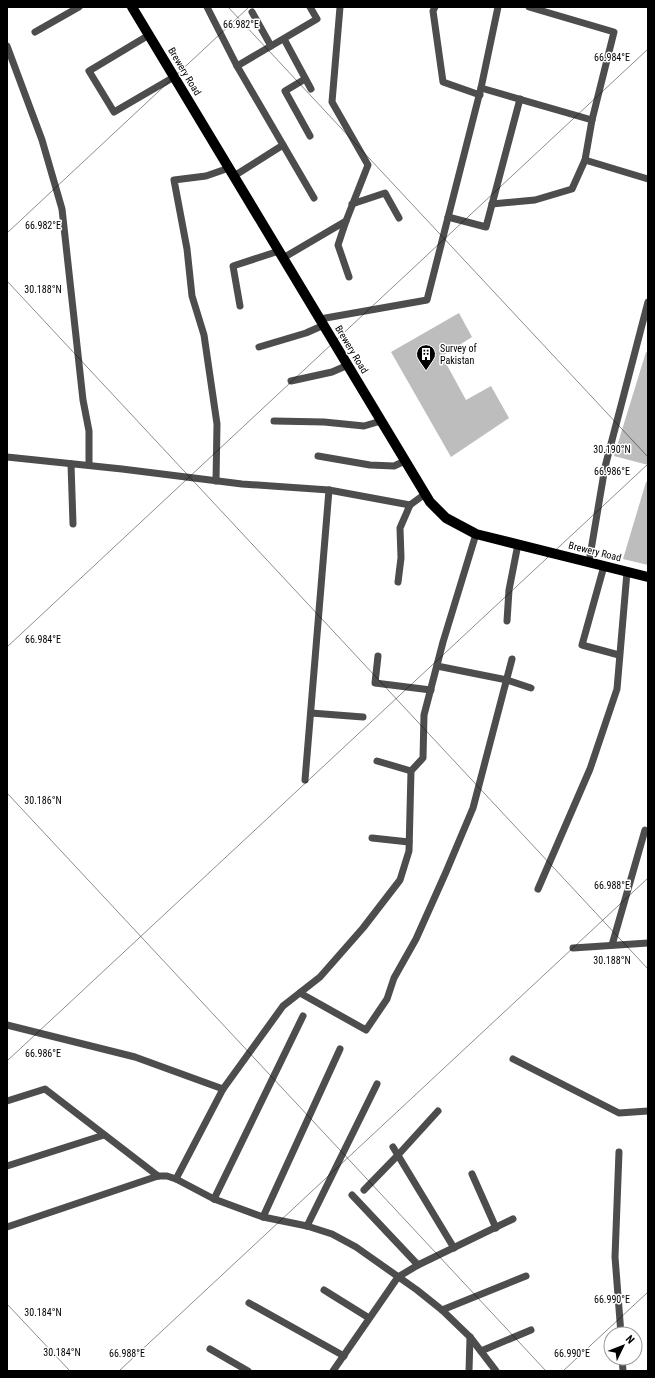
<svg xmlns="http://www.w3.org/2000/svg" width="655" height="1378" viewBox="0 0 655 1378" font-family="'Roboto Condensed',sans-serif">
	<rect width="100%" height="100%" fill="#fff"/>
	<g fill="#bdbdbd">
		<path d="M459,313L472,337L442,356L466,400L491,386L509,418L451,457L391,352Z"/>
		<path d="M646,352L648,353V465L614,456Z"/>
		<path d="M646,482H648V565L623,559Z"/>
	</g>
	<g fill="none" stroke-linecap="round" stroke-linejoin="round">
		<g stroke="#4d4d4d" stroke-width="7">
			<path d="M207,7L237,66L314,198"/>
			<path d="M435,7L433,11L443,82L480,95"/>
			<path d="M252,12L271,46"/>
			<path d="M35,32L79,7"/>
			<path d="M149,35L89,71L114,112L174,77"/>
			<path d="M284,39L311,89"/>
			<path d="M7,46L42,140L62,209L83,400L89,431V465"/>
			<path d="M237,66L317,19L310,7"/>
			<path d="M305,79L285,91L310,136"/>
			<path d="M481,88L592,120"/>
			<path d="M585,160L648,179"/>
			<path d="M234,176L283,145"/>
			<path d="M352,204L385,193L399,218"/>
			<path d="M492,204L535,200L572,189L585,160L592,120L614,32L529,7"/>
			<path d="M448,217L486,227L520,99"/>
			<path d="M346,221L338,245L349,277"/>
			<path d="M283,258L346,221L368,165L332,102L340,7"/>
			<path d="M240,306L233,266L279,251"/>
			<path d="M320,319L427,300L481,88L498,7"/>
			<path d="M259,347L306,333L324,325"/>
			<path d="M291,381L332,372L348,365"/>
			<path d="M274,421L324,422L364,426L381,421"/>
			<path d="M318,456L370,465L394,466L405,461"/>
			<path d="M7,457L122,469L242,484L329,490L410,505L425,494"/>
			<path d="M71,464L73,524"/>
			<path d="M216,481L217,424L204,335L192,296L187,249L174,180L206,176L229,168"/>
			<path d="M589,562L605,467L648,302"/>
			<path d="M604,566L582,645L619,655"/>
			<path d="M398,582L401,558L400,528L410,505"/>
			<path d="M507,621L509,590L518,544"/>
			<path d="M378,656L375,683L431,690"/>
			<path d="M437,666L507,680L531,688"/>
			<path d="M311,713L363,717"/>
			<path d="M377,761L411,771"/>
			<path d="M305,780L329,490"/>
			<path d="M372,838L409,842"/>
			<path d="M538,889L590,769L617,689L627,572"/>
			<path d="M612,945L645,830"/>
			<path d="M573,948L648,943"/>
			<path d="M300,993L366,1030L387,999L394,978L416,939L446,872L473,808L512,659"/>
			<path d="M7,1025L135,1057L223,1089"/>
			<path d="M513,1059L619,1113L648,1111"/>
			<path d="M7,1101L45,1089L158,1176"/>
			<path d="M393,1147L454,1248"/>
			<path d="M619,1152L615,1257L621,1334"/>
			<path d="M7,1166L104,1135"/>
			<path d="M472,1174L496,1228"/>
			<path d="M176,1179L223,1089L283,1006L320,977L363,928L400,880L409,851L411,771L423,758L424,715L443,642L476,534"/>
			<path d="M364,1190L398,1155L438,1111"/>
			<path d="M352,1195L418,1265"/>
			<path d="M214,1199L303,1016"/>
			<path d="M263,1217L340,1049"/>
			<path d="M307,1226L377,1084"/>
			<path d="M7,1227L158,1176H167L176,1179L214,1199L263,1217L307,1226L332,1234L356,1247L417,1290L442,1310L470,1337L496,1371"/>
			<path d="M324,1290L369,1318"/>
			<path d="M249,1303L344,1356"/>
			<path d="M442,1310L526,1276"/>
			<path d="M210,1349L248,1371"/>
			<path d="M481,1351L531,1330"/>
			<path d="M622,1358L623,1371"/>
			<path d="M333,1371L398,1277L418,1265L513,1219"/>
			<path d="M469,1371L470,1337"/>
		</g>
		<path stroke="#000" stroke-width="10" d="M132,7L430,502L446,518L476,534L648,577"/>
	</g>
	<path fill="none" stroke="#000" stroke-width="1" stroke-opacity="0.45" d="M228,7L648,457M7,233L249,7M7,281L648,969M7,647L648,49M7,793L546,1371M7,1061L648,464M7,1304L70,1371M119,1371L648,878M563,1371L648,1292"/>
	<defs>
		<g id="building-pin" transform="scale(1)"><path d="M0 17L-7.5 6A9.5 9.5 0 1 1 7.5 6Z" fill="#000" stroke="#fff"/><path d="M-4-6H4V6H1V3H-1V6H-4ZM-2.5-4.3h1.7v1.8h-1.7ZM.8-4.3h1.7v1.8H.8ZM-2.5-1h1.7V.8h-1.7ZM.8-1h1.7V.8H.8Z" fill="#fff"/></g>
	</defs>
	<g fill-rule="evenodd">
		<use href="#building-pin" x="426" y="354"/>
	</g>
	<g text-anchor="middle" stroke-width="3" stroke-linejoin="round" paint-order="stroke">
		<g font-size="10" fill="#000" stroke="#fff">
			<text transform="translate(185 71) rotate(59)" y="4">Brewery Road</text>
			<text transform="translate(352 349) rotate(59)" y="4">Brewery Road</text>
			<text transform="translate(595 551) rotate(14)" y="4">Brewery Road</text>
		</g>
		<g font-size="10" fill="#000" stroke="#fff" text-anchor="start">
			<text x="440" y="352">Survey of<tspan x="440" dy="12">Pakistan</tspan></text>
		</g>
	</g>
	<g font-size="10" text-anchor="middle" fill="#000" stroke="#fff" stroke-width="3" stroke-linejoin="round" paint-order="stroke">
		<text x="241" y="28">66.982°E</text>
		<text x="612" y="61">66.984°E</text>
		<text x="43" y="229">66.982°E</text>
		<text x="43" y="293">30.188°N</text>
		<text x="612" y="453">30.190°N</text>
		<text x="612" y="475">66.986°E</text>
		<text x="43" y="643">66.984°E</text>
		<text x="43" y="804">30.186°N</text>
		<text x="612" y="889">66.988°E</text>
		<text x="612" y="964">30.188°N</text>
		<text x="43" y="1057">66.986°E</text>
		<text x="612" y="1303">66.990°E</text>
		<text x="43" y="1316">30.184°N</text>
		<text x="62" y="1356">30.184°N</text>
		<text x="127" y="1357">66.988°E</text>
		<text x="572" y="1357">66.990°E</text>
	</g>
	<rect width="655" height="1378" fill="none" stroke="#000000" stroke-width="16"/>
	<g transform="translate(623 1346) rotate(47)"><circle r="19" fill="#ffffff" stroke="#999999"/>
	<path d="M0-3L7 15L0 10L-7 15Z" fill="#000000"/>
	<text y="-6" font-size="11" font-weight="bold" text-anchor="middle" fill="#000000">N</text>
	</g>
</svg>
